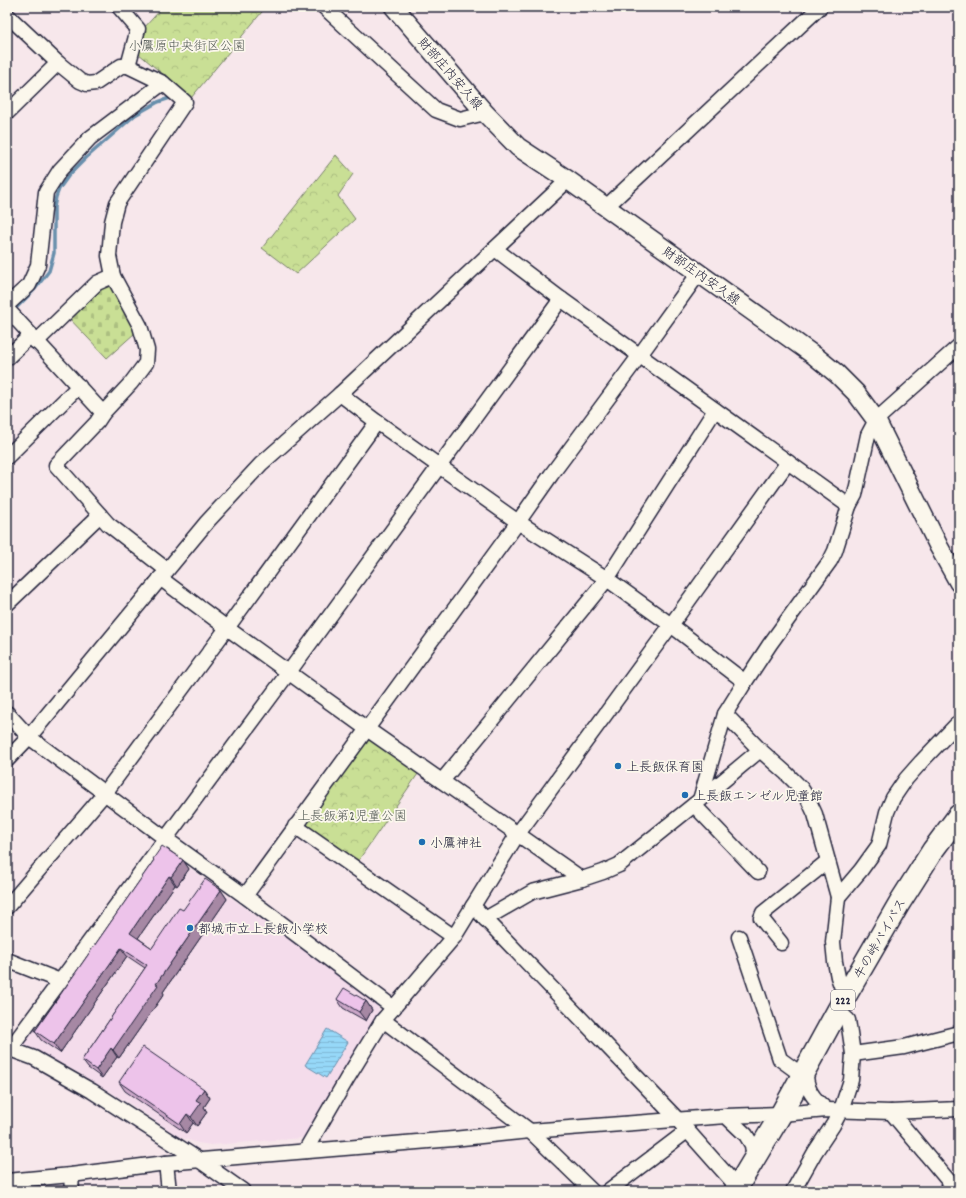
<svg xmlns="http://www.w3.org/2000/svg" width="966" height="1198" viewBox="0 0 966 1198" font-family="Dekko,'Klee One',sans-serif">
	<defs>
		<pattern id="cemetery-stones" width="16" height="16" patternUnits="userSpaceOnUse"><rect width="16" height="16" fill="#c9df95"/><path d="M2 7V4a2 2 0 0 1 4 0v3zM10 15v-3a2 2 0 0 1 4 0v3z" fill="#acbf81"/></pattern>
		<pattern id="park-crowns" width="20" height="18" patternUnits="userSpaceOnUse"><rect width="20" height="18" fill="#c9df95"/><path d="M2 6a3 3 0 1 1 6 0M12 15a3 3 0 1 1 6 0" fill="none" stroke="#acbf81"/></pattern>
		<pattern id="water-rules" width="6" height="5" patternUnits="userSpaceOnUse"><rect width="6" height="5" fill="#96d8f8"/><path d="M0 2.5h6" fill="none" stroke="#81b9d6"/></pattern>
	</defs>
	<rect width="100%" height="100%" fill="#f7e7eb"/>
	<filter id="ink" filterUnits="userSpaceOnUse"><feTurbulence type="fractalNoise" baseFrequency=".025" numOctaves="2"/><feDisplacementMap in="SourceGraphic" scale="8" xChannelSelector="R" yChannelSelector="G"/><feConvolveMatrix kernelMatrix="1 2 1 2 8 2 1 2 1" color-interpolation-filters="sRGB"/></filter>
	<g filter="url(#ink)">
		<path fill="#f4dceb" d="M164,851L169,853L378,1004L379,1016L308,1134L302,1138L211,1145L198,1143L179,1137L132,1105L70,1068L24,1045L22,1040Z"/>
		<path fill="url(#cemetery-stones)" stroke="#768068" d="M109,282L135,333L107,358L67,316Z"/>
		<g fill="url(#park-crowns)" stroke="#768068">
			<path d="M163,7H266L191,98L138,53L143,41V29Z"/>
			<path d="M336,155L353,174L338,196L355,219L296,274L262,248Z"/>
			<path d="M373,738L420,771L356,864L309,831L307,823L368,739Z"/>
		</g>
		<path fill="url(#water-rules)" stroke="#688fac" d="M327,1029L348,1042L326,1078L305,1065Z"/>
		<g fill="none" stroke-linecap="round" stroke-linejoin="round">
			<path stroke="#688fac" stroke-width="3.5" d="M13,311L35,289L49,271L54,253V207L56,197L59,189L69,175L87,157L135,115L158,102L170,98"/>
			<g stroke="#22223b" stroke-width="17">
				<g id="minor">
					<path d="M119,7L138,29L128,66"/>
					<path d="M324,7L436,110L460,119L485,113"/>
					<path d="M7,15L58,63L80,81L87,84L96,83L121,66H128L163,83L185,102L117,203L112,222L109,256L113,276L140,326L147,350L146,363L131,383L103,413L97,422L56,465L108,524L167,570"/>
					<path d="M7,113L58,63"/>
					<path d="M606,207L820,7"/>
					<path d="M495,249L561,299L849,506"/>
					<path d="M7,305L29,285L38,265L46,192L60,170L90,138L163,83"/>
					<path d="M7,309L103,413"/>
					<path d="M36,342L97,283L113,276"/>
					<path d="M7,358L31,335"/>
					<path d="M340,394L377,422L518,522L607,579L671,625L745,682"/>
					<path d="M7,457L79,386"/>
					<path d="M160,578L227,628L367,729L582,879"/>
					<path d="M7,604L100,515"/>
					<path d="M7,713L29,737L166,839L245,896L394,1008"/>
					<path d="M725,714L760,750L786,773L801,788L808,799L815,814L838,897L833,942L835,962L838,977L845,997"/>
					<path d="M7,760L29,737L207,522L261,464L340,394L568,180"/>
					<path d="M442,781L607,579L715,410"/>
					<path d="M700,800L725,714L745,682L770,644L830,561L835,551L849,506L855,495L868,435L876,420L959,346"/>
					<path d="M694,805L758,872"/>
					<path d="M295,826L454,937"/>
					<path d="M245,896L518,522L551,475L640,355L699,273"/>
					<path d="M838,897L861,870L879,845L887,812L893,798L906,779L921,762L959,722"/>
					<path d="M473,906L517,835L671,625L788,462"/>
					<path d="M7,907L105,793L227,628L377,422"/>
					<path d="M485,919L532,892L582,879L603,872L619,865L700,800L760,750"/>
					<path d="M739,937L780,1059L802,1075"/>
					<path d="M781,943L761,918L763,913L828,861"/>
					<path d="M7,960L60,981"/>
					<path d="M383,1020L530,1131L592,1191"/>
					<path d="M7,1048L34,1058L92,1091L199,1160L243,1191"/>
					<path d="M10,1049L289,672L561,299"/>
					<path d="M853,1054L904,1047L959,1033"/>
					<path d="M806,1069C805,1088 812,1098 827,1110"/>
					<path d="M891,1112L957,1191"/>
					<path d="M726,1116L746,1135L752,1145L754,1160"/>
					<path d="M305,1151L348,1077L383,1020L454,937L473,906L678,1120L741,1191"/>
					<path d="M166,1163L169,1191"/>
					<path d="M71,1175L72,1191"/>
					<path d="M7,1181L71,1175L166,1163L453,1139L530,1131L726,1116L781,1114L827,1110L891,1112L959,1109"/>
					<path d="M608,1191L687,1131"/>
					<path d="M793,1191L815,1152L833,1125L841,1110L851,1080L853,1054L848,1020L838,1011"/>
				</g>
			</g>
			<g stroke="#22223b" stroke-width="21">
				<path id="major" d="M394,7L485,113L518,147L568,180L815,356L837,374L856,393L876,420L939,547L959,583"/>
			</g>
			<g stroke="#22223b" stroke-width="24">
				<path id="highway" d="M735,1191L781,1114L845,997L900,902L933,850L959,815"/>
			</g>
			<use href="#minor" stroke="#fbf7ec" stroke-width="14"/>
			<use href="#major" stroke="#fbf7ec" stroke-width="18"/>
			<use href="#highway" stroke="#fbf7ec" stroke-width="21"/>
		</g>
		<g fill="#cca8c9" stroke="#22223b">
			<path d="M153,859L183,860L189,869L177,886L175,885L138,938L152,948L183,910L221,890L227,899L163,992L164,994L119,1058L117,1057L102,1078L88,1068L82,1060L145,968L127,956L60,1053L41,1040L35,1031L154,860Z"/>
			<path d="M337,999L366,1001L372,1010L366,1021L343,1008Z"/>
			<path d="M119,1082L204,1089L210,1098L204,1107L207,1112L197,1126L193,1123L186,1133L125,1091Z"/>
		</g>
		<g fill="#a688a4" stroke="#22223b">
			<path d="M183,860L189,869L177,886L171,877Z"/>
			<path d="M169,876L175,885L136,941L130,933Z"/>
			<path d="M221,890L227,899L163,992L164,994L119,1058L113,1050L156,984Z"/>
			<path d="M121,948L127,956L60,1053L54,1044Z"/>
			<path d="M366,1001L372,1010L366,1021L359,1012Z"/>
			<path d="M111,1048L117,1057L102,1078L96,1070Z"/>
			<path d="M204,1089L210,1098L204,1107L207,1112L197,1126L191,1117L196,1100Z"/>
			<path d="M187,1114L193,1123L186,1133L180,1124Z"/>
		</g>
		<g fill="#edc3ea" stroke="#22223b">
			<path d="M162,846L183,860L171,877L169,876L130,933L152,948L179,908L183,910L205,879L221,890L156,984L158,985L113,1050L111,1048L96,1070L82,1060L147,965L121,948L54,1044L35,1031L154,860L153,859Z"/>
			<path d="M344,988L366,1001L359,1012L337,999Z"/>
			<path d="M143,1047L204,1089L196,1100L201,1103L191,1117L187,1114L180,1124L119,1082Z"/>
		</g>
	</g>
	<g fill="#1f6fb2" stroke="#fbf7ec" stroke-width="1.5">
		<circle cx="618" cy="766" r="4"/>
		<circle cx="685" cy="795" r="4"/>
		<circle cx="422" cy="842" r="4"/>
		<circle cx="190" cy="928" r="4"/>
	</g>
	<g text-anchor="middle" stroke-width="3.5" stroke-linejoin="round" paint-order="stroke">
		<rect fill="#fbf7ec" stroke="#636270" stroke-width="1" x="831" y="990" width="24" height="20" rx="3"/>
		<g font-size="12" font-weight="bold" fill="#22223b">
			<text x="843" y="1004">222</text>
		</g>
		<g font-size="13" fill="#545b56" stroke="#fbf7ec">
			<text x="187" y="50">小鷹原中央街区公園</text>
			<text x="352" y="820">上長飯第2児童公園</text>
		</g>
		<g font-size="13" fill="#22223b" stroke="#fbf7ec">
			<text transform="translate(451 73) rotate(49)" y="5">財部庄内安久線</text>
			<text transform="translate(702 275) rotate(35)" y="5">財部庄内安久線</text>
			<text transform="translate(879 938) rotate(-60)" y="5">牛の峠バイパス</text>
		</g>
		<g font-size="13" fill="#22223b" stroke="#fbf7ec" text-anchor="start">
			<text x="626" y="771">上長飯保育園</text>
			<text x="693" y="800">上長飯エンゼル児童館</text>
			<text x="430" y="847">小鷹神社</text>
			<text x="198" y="933">都城市立上長飯小学校</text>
		</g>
	</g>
	<rect width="966" height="1198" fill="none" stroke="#fbf7ec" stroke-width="24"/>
	<rect x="12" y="12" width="942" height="1174" fill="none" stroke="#22223b" stroke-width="1.5" filter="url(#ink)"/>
</svg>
